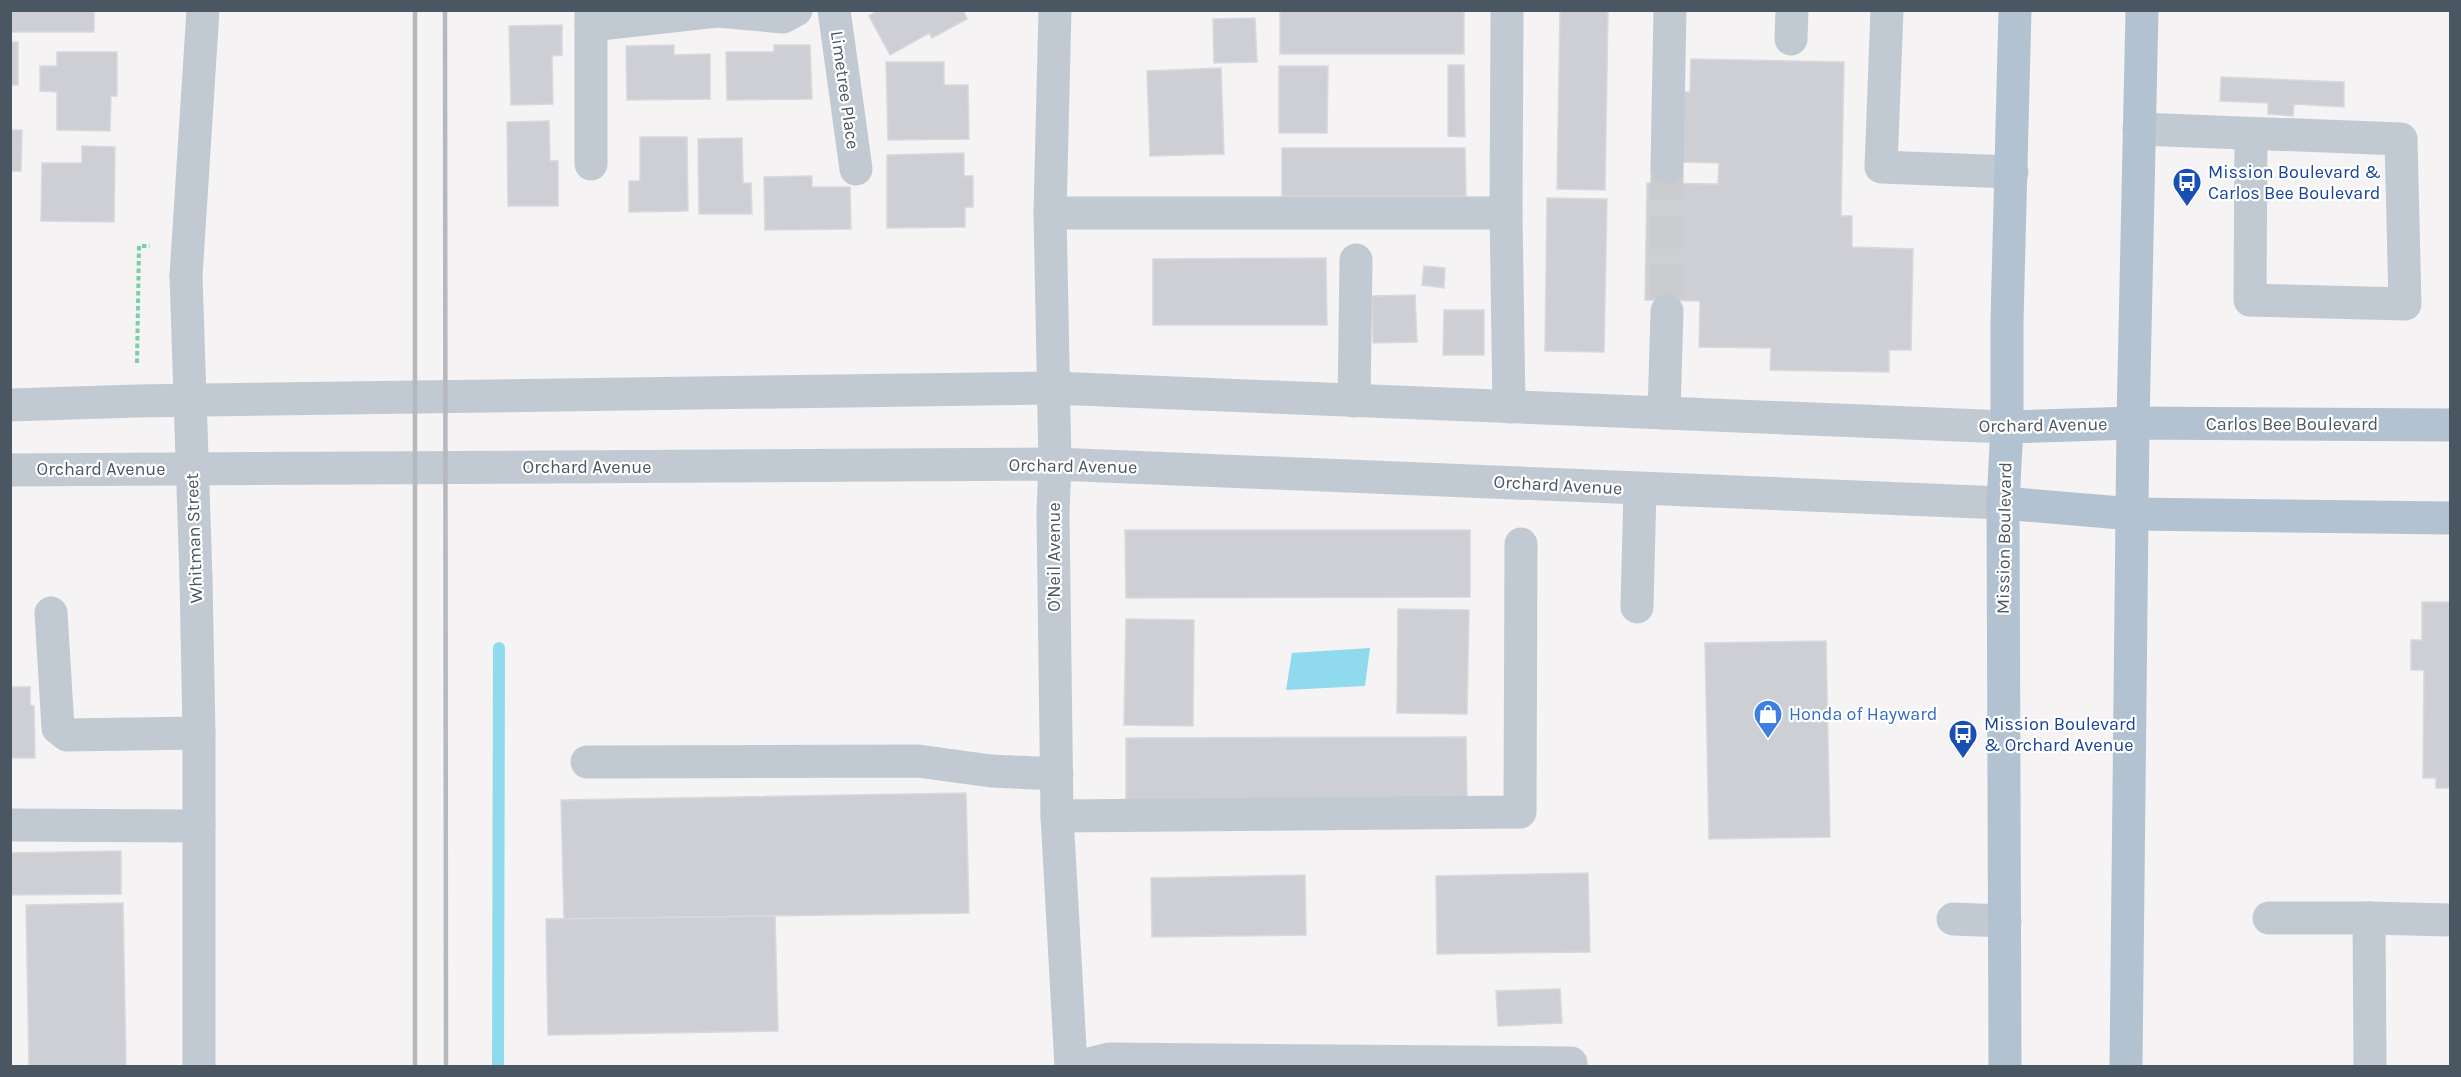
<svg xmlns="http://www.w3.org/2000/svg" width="2461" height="1077" viewBox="0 0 2461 1077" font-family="Karla,sans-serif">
	<rect width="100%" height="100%" fill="#f5f3f3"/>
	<path fill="#90daee" d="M1370,648L1365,686L1286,690L1292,653Z"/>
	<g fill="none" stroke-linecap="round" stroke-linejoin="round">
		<path stroke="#90daee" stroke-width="12" d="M498,1066L499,648"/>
	</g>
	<g fill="#cdcfd5" stroke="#d7d9de" stroke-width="1.5">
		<rect x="10" y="10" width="84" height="22"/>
		<path d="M878,10H963L967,19L932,38L929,33L890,55L869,16Z"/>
		<rect x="1280" y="10" width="184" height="44"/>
		<path d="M1560,10H1608L1605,190L1557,189Z"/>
		<path d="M1255,18L1257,62L1214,63L1213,19Z"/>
		<path d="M562,25V55L552,56L553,104L511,105L509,26Z"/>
		<rect x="10" y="42" width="8" height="43"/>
		<path d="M674,45V55L710,54V99L627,100L626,46Z"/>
		<path d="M774,45H810L812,99L727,100L726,52H774Z"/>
		<path d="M57,52H117V96H111L110,131L57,130V92L40,91V66H57Z"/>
		<path d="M1691,59L1844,62L1841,216H1852V247L1913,249L1911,350H1889V372L1770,370L1771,348L1699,347L1700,301L1645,300L1647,183L1718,184L1719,163L1681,162L1682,92H1690Z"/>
		<path d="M886,62H944V85H968L969,139L888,140Z"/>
		<path d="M1448,65H1464L1465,137L1448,136Z"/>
		<path d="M1279,66H1328L1327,133H1279Z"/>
		<path d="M1221,68L1224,154L1150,156L1147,71Z"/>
		<path d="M2221,77L2344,82V107L2294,104L2293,116L2268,114V103L2220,101Z"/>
		<path d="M549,121L550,161H558V206H508L507,122Z"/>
		<path d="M10,130H22L21,171H10Z"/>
		<path d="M640,137H687L688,211L629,212V181H640Z"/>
		<path d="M742,138L743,183H751L752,214H699L698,139Z"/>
		<path d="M82,146L115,147L114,222L41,221L42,163H82Z"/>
		<path d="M1282,148H1465L1466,196H1282Z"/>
		<path d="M964,153V176H973V207H965V227L887,228V155Z"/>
		<path d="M812,176V187H850L851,229L765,230L764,177Z"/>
		<path d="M1547,198L1607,199L1604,352L1545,351Z"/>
		<path d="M1326,258L1327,325H1153V259Z"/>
		<path d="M1424,266L1445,268L1444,288L1422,285Z"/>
		<path d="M1415,295L1417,342L1373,343L1372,296Z"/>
		<path d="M1444,310H1484V355H1443Z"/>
		<path d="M1125,530H1470V597L1126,598Z"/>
		<path d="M2422,602H2450V788H2436V778H2423L2424,670H2411V640H2422Z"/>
		<path d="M1398,609L1469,610L1467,714L1397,713Z"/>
		<path d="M1126,619L1194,620L1193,726L1124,725Z"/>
		<path d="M1826,641L1830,837L1709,839L1705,643Z"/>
		<path d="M10,687H30V705L34,706L35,758H10Z"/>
		<path d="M1466,737L1467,800L1126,801V738Z"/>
		<path d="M966,793L969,913L564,919L561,800Z"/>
		<path d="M121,851V894L10,895V853Z"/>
		<path d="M1588,873L1590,952L1437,954L1436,876Z"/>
		<path d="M1305,875L1306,935L1152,937L1151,878Z"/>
		<path d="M123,903L126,1066H29L26,905Z"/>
		<path d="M775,916L778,1031L548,1035L546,919Z"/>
		<path d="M1560,989L1562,1023L1498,1026L1496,991Z"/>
	</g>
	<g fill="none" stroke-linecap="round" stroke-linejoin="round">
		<path stroke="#caccce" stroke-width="33" stroke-dasharray="33 16" stroke-linecap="butt" d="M1667,167V311"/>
		<path stroke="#7ad0a6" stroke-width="4" stroke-dasharray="4.5 3" stroke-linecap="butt" d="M137,363L139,246H150"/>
		<g stroke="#c1cad2" stroke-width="33">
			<path d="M591,10V164"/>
			<path d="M834,10L856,169"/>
			<path d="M1055,10L1050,213L1055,464L1053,512L1057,816L1071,1066"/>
			<path d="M1507,10L1506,213L1509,407"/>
			<path d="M1887,10L1881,167L2012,172"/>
			<path d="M591,25L717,11L783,17L796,10"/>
			<path d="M1791,39L1792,10"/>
			<path d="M2139,129L2401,139L2405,304L2250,300L2251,134"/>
			<path d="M1667,167L1670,10"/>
			<path d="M1050,213H1506"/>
			<path d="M186,276L203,10"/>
			<path d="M1354,401L1356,260"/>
			<path d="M10,405L136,401L1053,388L2007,427"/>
			<path d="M1664,413L1667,311"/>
			<path d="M10,470L1055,464L2003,503"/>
			<path d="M196,578L199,733V1066"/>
			<path d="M1637,607L1640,489"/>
			<path d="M51,613L58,728L67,735L199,733"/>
			<path d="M587,762L918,761L991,771L1057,774"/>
			<path d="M1057,816L1520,812L1521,544"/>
			<path d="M10,825L199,826"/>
			<path d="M2269,918H2369"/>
			<path d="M1953,919L2005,921"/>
			<path d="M1081,1066L1109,1059L1571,1063V1066"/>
			<path d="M2370,1066L2369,918L2450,920"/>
		</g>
		<g stroke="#b3c2d1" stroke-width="33">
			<path d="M2007,427L2133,423L2450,425"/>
			<path d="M2003,503L2133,514L2450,518"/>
			<path d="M2005,1066L2003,503L2007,427V321L2015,10"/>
			<path d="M2126,1066L2133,423L2142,10"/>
		</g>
		<g stroke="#b5b8bd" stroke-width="4.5">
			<path d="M415,10V1066"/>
			<path d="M445,10L446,1066"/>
		</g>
		<path stroke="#c1cad2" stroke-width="33" d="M186,276L196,578"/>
	</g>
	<defs>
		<g id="bus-pin" transform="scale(1.5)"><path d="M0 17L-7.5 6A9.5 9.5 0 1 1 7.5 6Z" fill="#1a4fb4" stroke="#fff"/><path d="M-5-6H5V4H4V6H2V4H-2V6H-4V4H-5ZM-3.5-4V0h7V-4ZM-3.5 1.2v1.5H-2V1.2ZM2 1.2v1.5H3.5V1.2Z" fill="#fff"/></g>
		<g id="shop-pin" transform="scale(1.5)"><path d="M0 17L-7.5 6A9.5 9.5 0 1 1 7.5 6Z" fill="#3f7fe0" stroke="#fff"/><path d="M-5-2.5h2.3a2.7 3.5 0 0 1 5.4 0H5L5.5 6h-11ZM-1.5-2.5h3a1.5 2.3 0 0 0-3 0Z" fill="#fff"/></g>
	</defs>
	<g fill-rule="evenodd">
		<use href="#bus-pin" x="2187" y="182"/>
		<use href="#shop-pin" x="1768" y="714"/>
		<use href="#bus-pin" x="1963" y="734"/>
	</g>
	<g text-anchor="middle" stroke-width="4.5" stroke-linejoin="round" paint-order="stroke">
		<g font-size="18" fill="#4a5661" stroke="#fff">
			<text transform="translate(845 90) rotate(82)" y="6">Limetree Place</text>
			<text x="2292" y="430">Carlos Bee Boulevard</text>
			<text transform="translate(2043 425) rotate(-1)" y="6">Orchard Avenue</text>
			<text transform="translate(1073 466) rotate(1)" y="6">Orchard Avenue</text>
			<text x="587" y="473">Orchard Avenue</text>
			<text x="101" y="475">Orchard Avenue</text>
			<text transform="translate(1558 485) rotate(3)" y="6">Orchard Avenue</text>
			<text transform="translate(194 538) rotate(-92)" y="6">Whitman Street</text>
			<text transform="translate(2004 538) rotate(-89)" y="6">Mission Boulevard</text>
			<text transform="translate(1054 557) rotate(-90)" y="6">O'Neil Avenue</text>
		</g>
		<g font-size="18" fill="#164399" stroke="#fff" text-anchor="start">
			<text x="2208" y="178">Mission Boulevard &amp;<tspan x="2208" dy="21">Carlos Bee Boulevard</tspan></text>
			<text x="1984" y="730">Mission Boulevard<tspan x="1984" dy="21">&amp; Orchard Avenue</tspan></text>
		</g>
		<g font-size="18" fill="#366cbe" stroke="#fff" text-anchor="start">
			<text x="1789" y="720">Honda of Hayward</text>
		</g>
	</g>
	<rect width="2461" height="1077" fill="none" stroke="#4a5661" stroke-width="24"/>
</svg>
